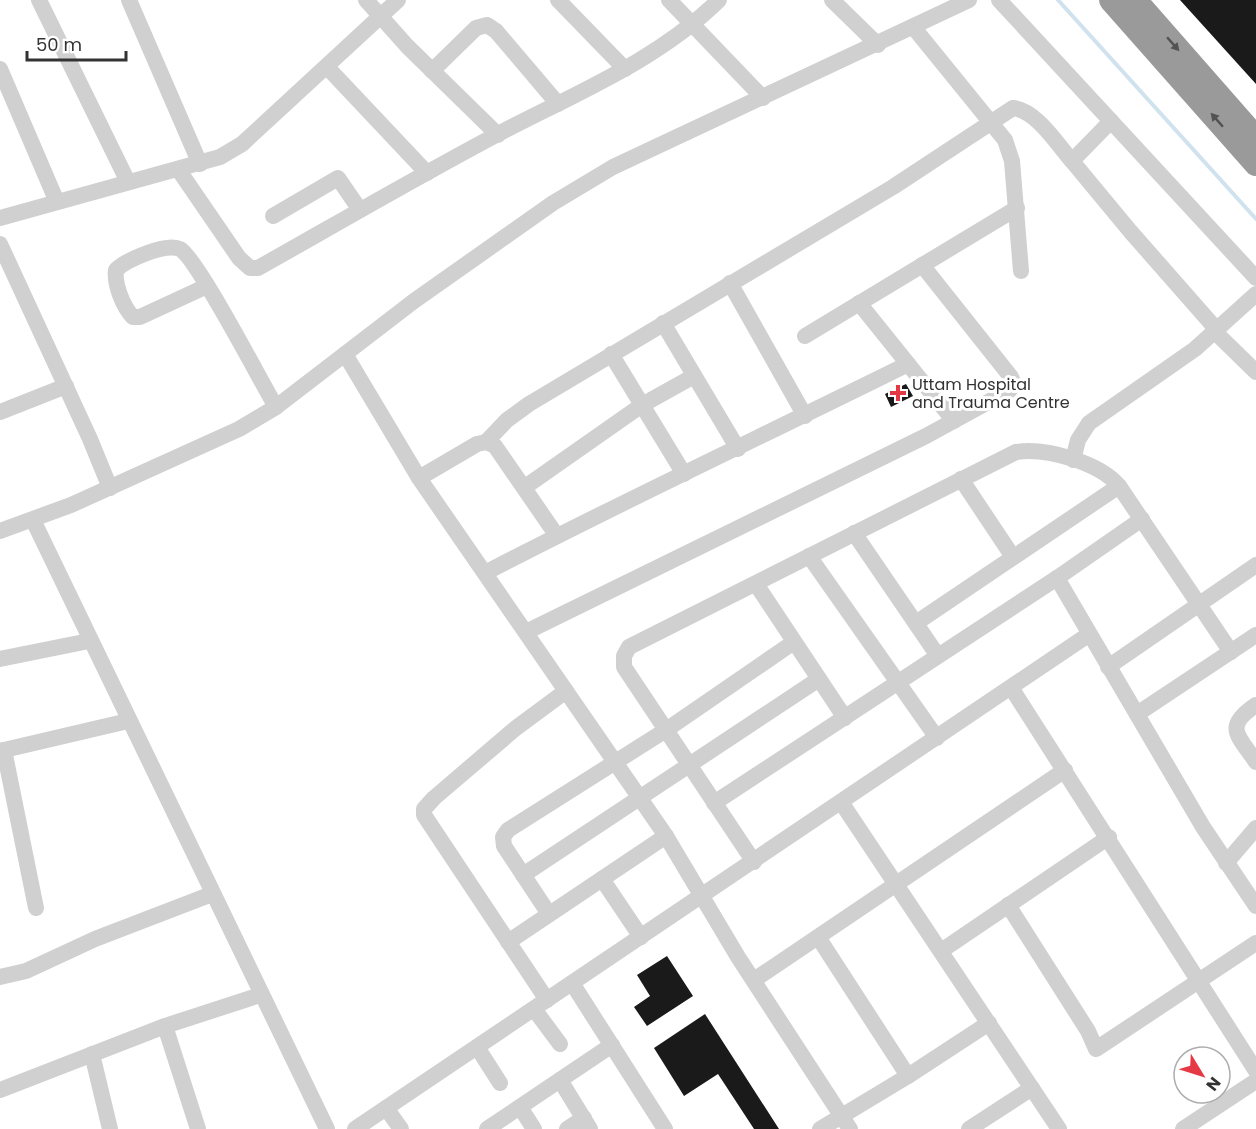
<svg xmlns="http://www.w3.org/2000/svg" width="1256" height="1129" viewBox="0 0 1256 1129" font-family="Poppins,sans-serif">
	<rect width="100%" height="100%" fill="#fff"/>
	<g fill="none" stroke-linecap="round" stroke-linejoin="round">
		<path stroke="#cfe2ee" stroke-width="4" d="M1058,0L1256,219"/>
	</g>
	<g fill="#1a1a1a">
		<path d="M1180,0H1256V84Z"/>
		<path d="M906,384L913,396L891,407L885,394Z"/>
		<path d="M667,956L693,996L647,1026L634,1007L650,996L637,975Z"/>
		<path d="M705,1014L779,1129H754L718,1074L684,1096L654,1048Z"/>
	</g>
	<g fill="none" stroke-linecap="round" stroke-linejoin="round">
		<g stroke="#d0d0d0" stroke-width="16">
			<path d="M39,0L128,182"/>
			<path d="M129,0L200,164"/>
			<path d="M366,0L407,46L498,135"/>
			<path d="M558,0L625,69"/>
			<path d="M669,0L763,98"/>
			<path d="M832,0L878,45"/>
			<path d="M999,0L1256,278"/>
			<path d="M914,28L1005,140L1012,161L1021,271"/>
			<path d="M327,67L427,173"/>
			<path d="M0,69L57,202"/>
			<path d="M432,71L476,28L487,25L496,31L558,104"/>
			<path d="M1111,121L1072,161L1130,231L1217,330"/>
			<path d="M178,169L239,258L250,268H258C338,223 417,177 498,134C574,94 657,61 719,0"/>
			<path d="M273,216L338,178L360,210"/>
			<path d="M0,218L220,157L242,144L398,0"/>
			<path d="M0,244L90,439L110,488"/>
			<path d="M730,283L805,416"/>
			<path d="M207,286L140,317H133C123,307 114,284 116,270C126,260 167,242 180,249C197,258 261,382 276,407"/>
			<path d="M663,323L738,449"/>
			<path d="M1215,332L1256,372"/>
			<path d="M805,336L1017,208"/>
			<path d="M345,354L419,478L666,836L738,957L850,1129"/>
			<path d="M611,354L684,474"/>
			<path d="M908,364L954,421"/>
			<path d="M0,412L66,386"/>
			<path d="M486,442L507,420L529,404L893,187L1013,108C1037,111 1057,144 1072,161"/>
			<path d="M1073,460L1078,440L1089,423L1195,349L1256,294"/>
			<path d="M419,478L477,444L486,442L495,446L557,536"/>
			<path d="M961,479L1013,557"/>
			<path d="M525,487L642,405L694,376"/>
			<path d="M33,520L327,1129"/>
			<path d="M0,531L71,505L239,429L276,407L414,301L553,203L613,167L969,0"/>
			<path d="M854,533L938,656"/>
			<path d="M809,556L937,738"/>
			<path d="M485,573C625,500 767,434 908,364L859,303"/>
			<path d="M1057,578L1203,827L1256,906"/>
			<path d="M756,584L845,718"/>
			<path d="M916,623L1119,486L1231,652"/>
			<path d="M526,632L926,436L1010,390L1013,382L1011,377L922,265"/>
			<path d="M0,659L89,641"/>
			<path d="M1108,667L1256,565"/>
			<path d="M1012,689L1256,1071"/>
			<path d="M1256,705C1223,727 1238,735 1256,762"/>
			<path d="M1137,714L1256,635"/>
			<path d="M4,750L36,908"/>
			<path d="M0,751L128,721"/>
			<path d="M841,802L1059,1129"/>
			<path d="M714,803L1057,578L1142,519"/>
			<path d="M754,862L624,667V656L629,647L1016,452C1046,447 1100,463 1119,486"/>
			<path d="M1226,863L1256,828"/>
			<path d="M523,875L819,679"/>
			<path d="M602,879L641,937"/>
			<path d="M1008,905L1088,1031L1096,1049L1256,943"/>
			<path d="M549,914L504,846L503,837L508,830L666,730L794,642"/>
			<path d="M818,937L908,1076L989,1023"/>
			<path d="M508,942L666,836"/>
			<path d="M941,951L1109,837"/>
			<path d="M0,977L26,971L95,939L212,894"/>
			<path d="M754,980L1065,770"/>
			<path d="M572,983L665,1129"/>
			<path d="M547,1000L424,815V809L434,798L516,728L566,691"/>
			<path d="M534,1009L560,1044"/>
			<path d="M165,1026L198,1129"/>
			<path d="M477,1047L500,1083"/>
			<path d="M92,1054L110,1129"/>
			<path d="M560,1080L590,1129"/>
			<path d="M0,1090L165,1026L260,995"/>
			<path d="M520,1107L534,1129"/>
			<path d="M386,1108L401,1129"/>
			<path d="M355,1129L1088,635"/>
			<path d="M487,1129L612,1045"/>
			<path d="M567,1129L584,1118"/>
			<path d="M820,1129L908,1076"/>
			<path d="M969,1129L1032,1088"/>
			<path d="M1183,1129L1256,1081"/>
		</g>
		<g stroke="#9a9a9a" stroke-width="24">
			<path d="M1111,0L1256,164"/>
			<path d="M1135,0L1256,138"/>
		</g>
	</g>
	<defs><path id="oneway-solid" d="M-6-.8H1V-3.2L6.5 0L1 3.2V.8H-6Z" transform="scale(1.5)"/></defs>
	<g fill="#525252">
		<use href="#oneway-solid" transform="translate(1173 44) rotate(49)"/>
		<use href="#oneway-solid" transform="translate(1217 120) rotate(-131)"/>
	</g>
	<path fill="#e63946" stroke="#fff" stroke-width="2" d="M895 384h6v6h6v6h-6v6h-6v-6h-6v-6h6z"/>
	<g text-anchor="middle" stroke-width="6" stroke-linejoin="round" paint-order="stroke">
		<g font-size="16" fill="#333" stroke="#fff" text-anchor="start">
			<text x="912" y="390">Uttam Hospital<tspan x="912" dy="18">and Trauma Centre</tspan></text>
		</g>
	</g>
	<g transform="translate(1202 1075) rotate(128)"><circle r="28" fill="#ffffff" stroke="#adadad" stroke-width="1.5"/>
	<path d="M0-4.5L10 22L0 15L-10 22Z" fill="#e63946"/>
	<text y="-9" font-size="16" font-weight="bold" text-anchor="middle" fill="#333333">N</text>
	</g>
	<path d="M27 51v9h99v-9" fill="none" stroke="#333333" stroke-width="3"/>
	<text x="36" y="51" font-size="18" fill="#333333" stroke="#ffffff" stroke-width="4.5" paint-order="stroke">50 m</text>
</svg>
